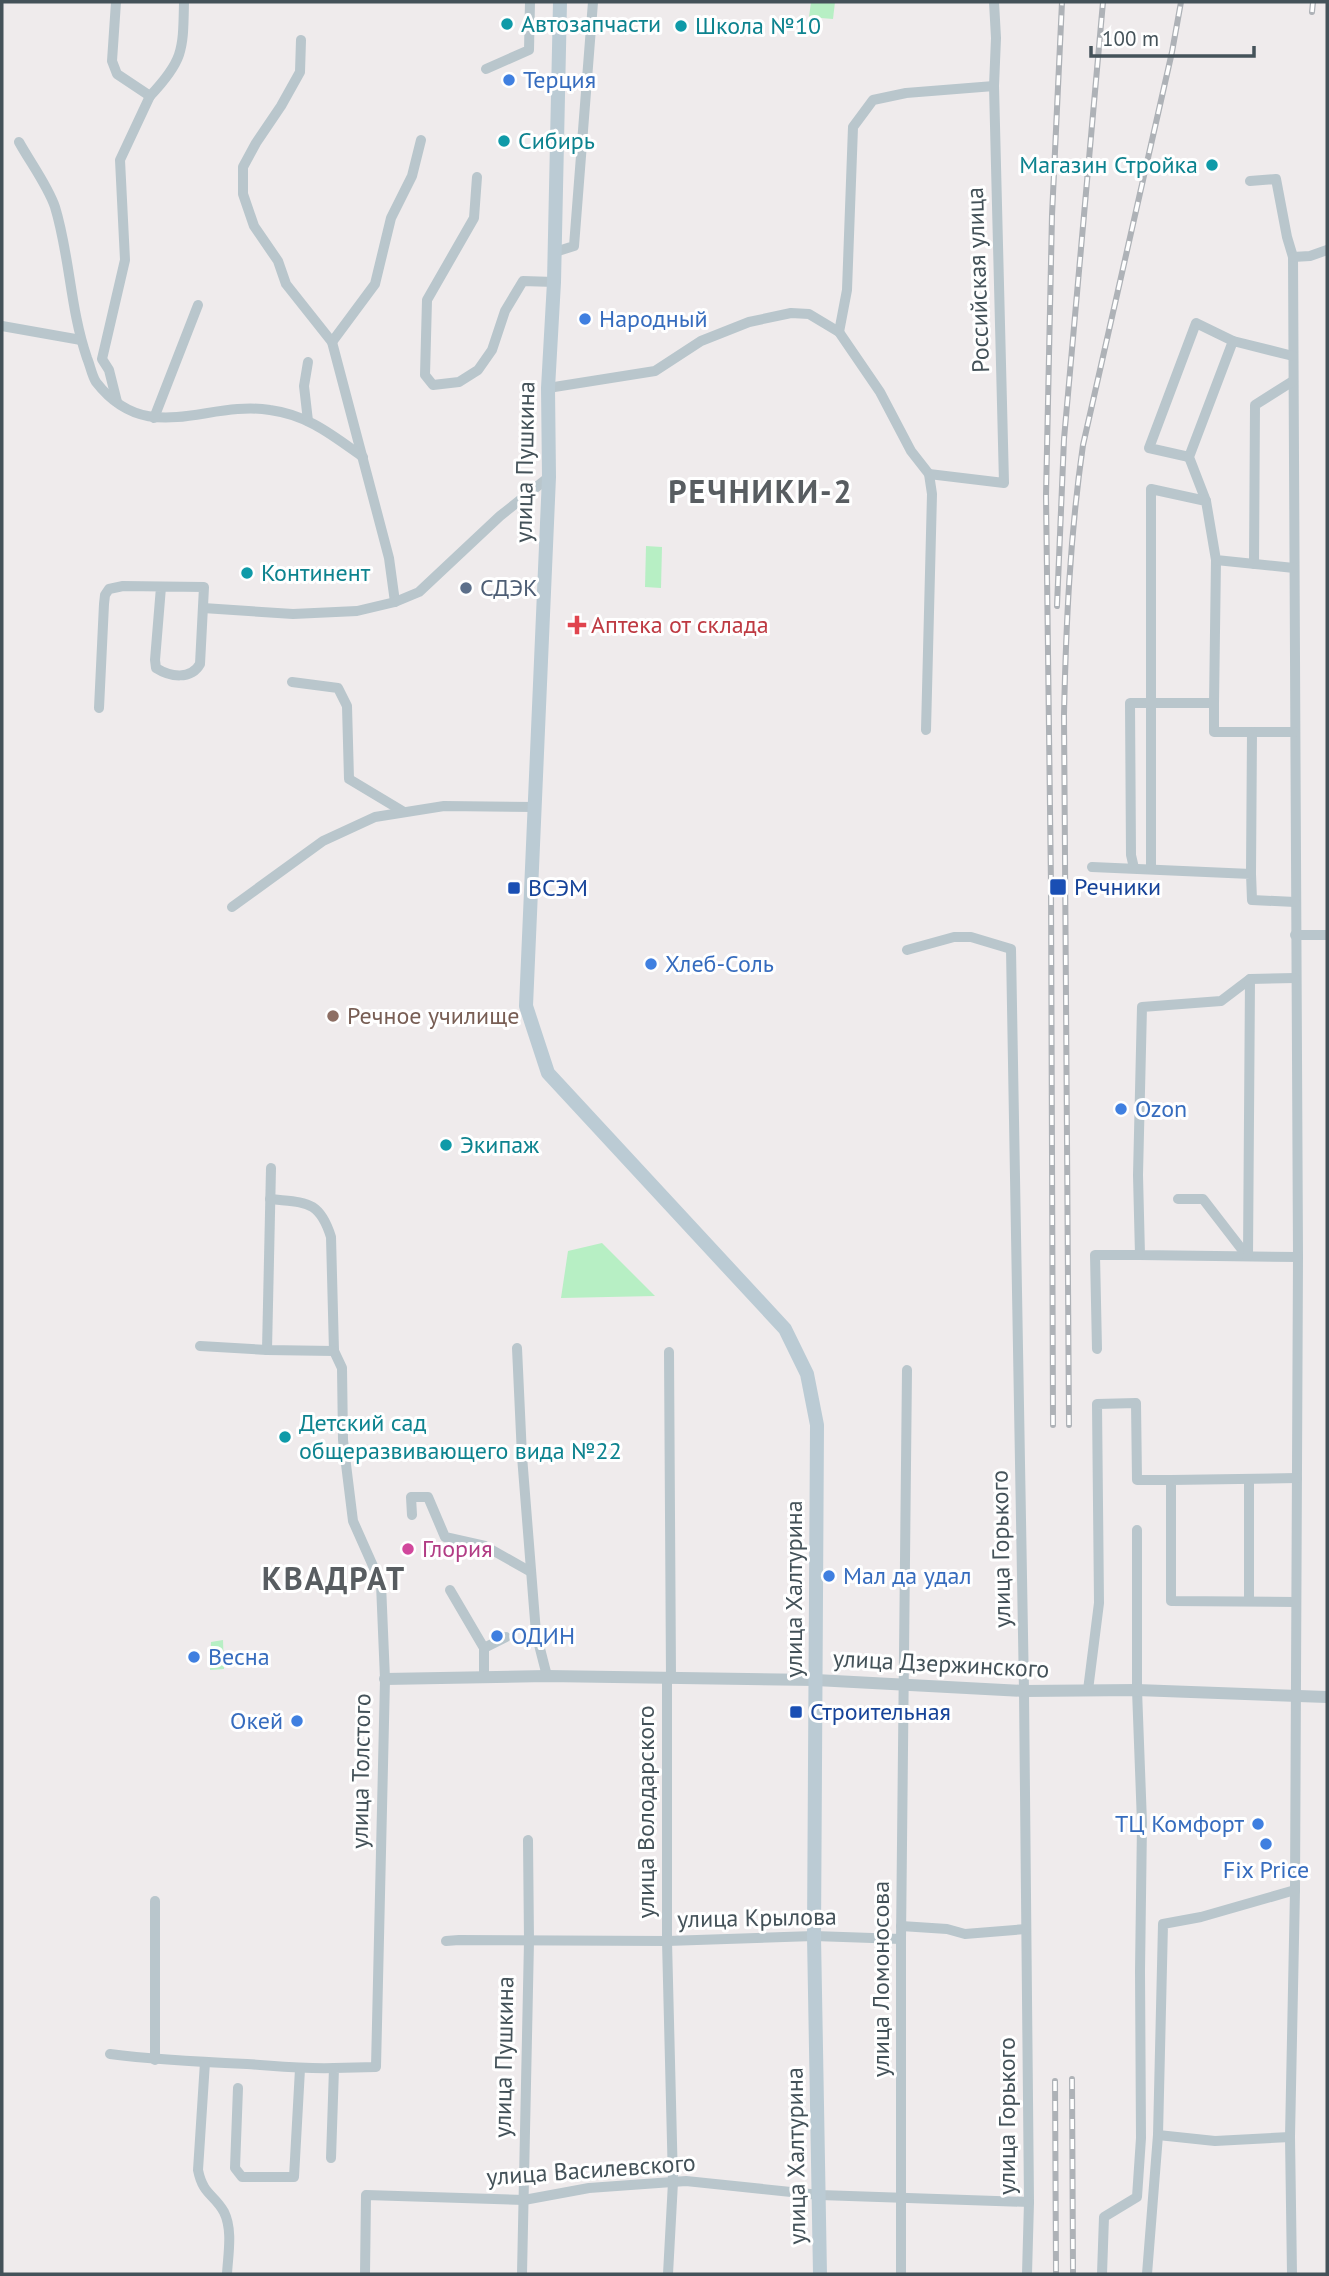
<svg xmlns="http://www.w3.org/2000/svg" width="1329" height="2276" viewBox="0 0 1329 2276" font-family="'PT Sans',sans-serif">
	<rect width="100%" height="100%" fill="#efebec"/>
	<g fill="#b7efc4">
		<path d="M811,2H835L833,19L809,17Z"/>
		<path d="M646,546L662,547L661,588L645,587Z"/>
		<path d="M602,1243L655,1296L561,1298L568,1251Z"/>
		<path d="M223,1640L224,1669L210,1670L211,1642Z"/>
	</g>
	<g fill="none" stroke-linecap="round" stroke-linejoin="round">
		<g stroke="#b9c6cc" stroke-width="10">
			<path d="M116,2L112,61L117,74L150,96C184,60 183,50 184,2"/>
			<path d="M301,40L300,72L281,106L256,143L243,167V194L254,226L278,261L286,284L332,342L389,558L395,602"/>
			<path d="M486,69L529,50L530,2"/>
			<path d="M19,142C30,162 48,186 55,207C70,256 70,309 87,358C90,365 92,376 96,382C147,448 206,400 270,410C308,415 332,435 363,457"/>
			<path d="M477,177L474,218L427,300L425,375L433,385L459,382L478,370L492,350L505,311L523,281L554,282"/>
			<path d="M1250,181L1276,179L1287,237L1293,257L1298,1257L1295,1890L1290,2137L1292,2274"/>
			<path d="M555,252L574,246L593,2"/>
			<path d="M1293,257L1310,256L1327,250"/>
			<path d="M2,326L81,340"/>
			<path d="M839,332L847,290L853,127L873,100L906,93L994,86"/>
			<path d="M332,342L375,284L391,218L412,176L421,140"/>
			<path d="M308,362L304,386L308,421"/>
			<path d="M548,388L655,371L701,341L749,322L791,313L809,314L839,332L880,392L911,451L929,474L932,494L926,730"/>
			<path d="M117,402L109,370L102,359L125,260L120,160L150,96"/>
			<path d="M154,418L198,305"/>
			<path d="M1189,457L1149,448L1196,323L1233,341"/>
			<path d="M929,474L1004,483L994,86L996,38L994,2"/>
			<path d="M1206,501L1189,457L1233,341L1293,356"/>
			<path d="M1254,564L1255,405L1293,381"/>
			<path d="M203,608L293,614L357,611L395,602L419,592L500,516L549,477"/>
			<path d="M292,682L338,688L347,706L349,779L404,812"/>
			<path d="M1214,703L1216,560"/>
			<path d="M99,708L104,604L105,595L109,589L123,586L204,587L200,664C191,680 170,677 156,668L155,660L161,587"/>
			<path d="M1092,867L1251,874L1252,900L1295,902"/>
			<path d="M1134,868L1131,855L1130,703H1214V732H1294"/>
			<path d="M1151,869V489L1206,501L1216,560L1294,568"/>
			<path d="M1251,874L1252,732"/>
			<path d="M232,907L323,841L375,817L444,806L535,807"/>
			<path d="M1295,935H1327"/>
			<path d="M907,950L954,937H971L1011,949L1024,1691L1029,2202L1027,2274"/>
			<path d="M1295,978L1250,979L1221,1001L1142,1007L1138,1175L1140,1255L1298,1257"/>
			<path d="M270,1199C305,1203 319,1199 331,1237L334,1351L342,1368L343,1440L353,1521L381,1584L385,1679L376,2067L334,2068L331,2158"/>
			<path d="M1178,1199H1203L1247,1256"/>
			<path d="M1248,1256L1250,979"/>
			<path d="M200,1346L267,1350L334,1351"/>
			<path d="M517,1348L522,1456L536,1633L547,1676"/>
			<path d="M1097,1349L1095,1255H1140"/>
			<path d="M267,1350L271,1168"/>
			<path d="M412,1515L411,1497H428L445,1537L485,1546L531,1572"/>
			<path d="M450,1590L484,1648V1677"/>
			<path d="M1249,1601V1479"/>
			<path d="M1296,1602L1171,1601V1480L1297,1478"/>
			<path d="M484,1648L506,1637"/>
			<path d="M1088,1690L1099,1603L1097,1404L1136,1403L1137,1480H1171"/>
			<path d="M901,1926L947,1929L965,1934L1026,1929"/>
			<path d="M446,1941L459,1940L667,1941L814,1936L901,1939"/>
			<path d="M110,2054C156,2060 201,2062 247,2064C277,2066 303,2069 334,2068"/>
			<path d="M155,2060V1901"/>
			<path d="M205,2062L198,2170C203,2195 214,2194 224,2212C233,2230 228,2255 227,2274"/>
			<path d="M238,2088L235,2168L242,2177H294L300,2069"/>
			<path d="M1158,2135L1215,2141L1290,2137"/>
			<path d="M365,2274L366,2195L524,2200L589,2188L686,2181L820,2195L1029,2202"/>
			<path d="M522,2274L529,1941L528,1840"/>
			<path d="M668,2274L673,2182L667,1941V1682L671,1677L669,1352"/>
			<path d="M901,2274V1939L907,1370"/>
			<path d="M1102,2274L1104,2217L1137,2197L1141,2138L1140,1971L1142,1823L1137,1690V1530"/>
			<path d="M1147,2274L1158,2135L1163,1924L1201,1917L1295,1890"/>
		</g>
		<path stroke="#b9c6cc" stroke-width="12" d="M385,1679L547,1676L816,1680L1024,1691L1137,1690L1327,1697"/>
		<path stroke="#bbcbd4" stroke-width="14" d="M560,2L554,282L548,388L549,477L526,1006L548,1073L785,1329L807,1374L817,1425L814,1936L820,2274"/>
		<g stroke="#aeb2b7" stroke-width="6">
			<g id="rail">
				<path d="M1312,12L1313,2"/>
				<path d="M1057,606L1064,439L1103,2"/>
				<path d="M1053,1425L1051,887L1046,496L1052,215L1062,2"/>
				<path d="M1069,1425L1064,715C1066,624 1070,535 1083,445L1172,52L1181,2"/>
				<path d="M1072,2079L1073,2274"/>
				<path d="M1055,2081L1056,2274"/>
			</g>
		</g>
		<use href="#rail" stroke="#fff" stroke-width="3.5" stroke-dasharray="10" stroke-linecap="butt"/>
	</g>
	<g fill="#0f9aa8" stroke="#fff" stroke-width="2.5">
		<circle cx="507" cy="24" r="7"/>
		<circle cx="681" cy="26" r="7"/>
		<circle cx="504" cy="141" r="7"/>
		<circle cx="1212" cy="165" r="7"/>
		<circle cx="247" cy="573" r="7"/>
		<circle cx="446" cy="1145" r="7"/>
		<circle cx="285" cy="1437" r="7"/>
	</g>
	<g fill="#3f7fe0" stroke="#fff" stroke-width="2.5">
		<circle cx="509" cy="80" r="7"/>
		<circle cx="585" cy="319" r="7"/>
		<circle cx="651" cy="964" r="7"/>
		<circle cx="1121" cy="1109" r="7"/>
		<circle cx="829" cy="1576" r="7"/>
		<circle cx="497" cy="1636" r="7"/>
		<circle cx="194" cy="1657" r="7"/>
		<circle cx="297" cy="1721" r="7"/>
		<circle cx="1258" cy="1824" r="7"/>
		<circle cx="1266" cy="1844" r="7"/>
	</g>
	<circle fill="#5c6f8a" stroke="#fff" stroke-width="2.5" cx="466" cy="588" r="7"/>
	<path fill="#e0444e" stroke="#fff" stroke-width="2.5" d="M573.5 614.5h7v7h7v7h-7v7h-7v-7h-7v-7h7z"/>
	<g fill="#1a4fb4" stroke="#fff" stroke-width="2.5">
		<rect x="1049" y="878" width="18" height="18" rx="3.5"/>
		<rect x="507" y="881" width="14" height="14" rx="3.5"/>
		<rect x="789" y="1705" width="14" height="14" rx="3.5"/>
	</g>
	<circle fill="#8d6e63" stroke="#fff" stroke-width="2.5" cx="333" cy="1016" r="7"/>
	<circle fill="#d1479c" stroke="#fff" stroke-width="2.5" cx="408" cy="1549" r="7"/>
	<g text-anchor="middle" stroke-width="6" stroke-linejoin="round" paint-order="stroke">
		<g font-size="24" fill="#0d838f" stroke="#fff" text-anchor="start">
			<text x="521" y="32">Автозапчасти</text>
			<text x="695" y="34">Школа №10</text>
			<text x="518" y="149">Сибирь</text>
			<text x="1198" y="173" text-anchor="end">Магазин Стройка</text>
			<text x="261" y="581">Континент</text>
			<text x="460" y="1153">Экипаж</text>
			<text x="299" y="1431">Детский сад<tspan x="299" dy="28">общеразвивающего вида №22</tspan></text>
		</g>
		<g font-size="24" fill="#366cbe" stroke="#fff" text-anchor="start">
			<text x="523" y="88">Терция</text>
			<text x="599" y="327">Народный</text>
			<text x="665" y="972">Хлеб-Соль</text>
			<text x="1135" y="1117">Ozon</text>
			<text x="843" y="1584">Мал да удал</text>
			<text x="511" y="1644">ОДИН</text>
			<text x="208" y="1665">Весна</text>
			<text x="283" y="1729" text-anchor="end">Окей</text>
			<text x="1244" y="1832" text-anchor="end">ТЦ Комфорт</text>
			<text x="1266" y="1878" text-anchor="middle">Fix Price</text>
		</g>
		<g font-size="24" fill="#445259" stroke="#fff">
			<text transform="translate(978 280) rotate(-92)" y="8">Российская улица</text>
			<text transform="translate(525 462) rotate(-89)" y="8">улица Пушкина</text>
			<text transform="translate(1001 1549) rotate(-91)" y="8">улица Горького</text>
			<text transform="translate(794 1589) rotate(-90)" y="8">улица Халтурина</text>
			<text transform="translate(941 1664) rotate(3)" y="8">улица Дзержинского</text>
			<text transform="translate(361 1771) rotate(-89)" y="8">улица Толстого</text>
			<text transform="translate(646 1812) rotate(-90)" y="8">улица Володарского</text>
			<text transform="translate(757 1918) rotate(-1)" y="8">улица Крылова</text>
			<text transform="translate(881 1979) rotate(-90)" y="8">улица Ломоносова</text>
			<text transform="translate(504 2057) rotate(-89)" y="8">улица Пушкина</text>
			<text transform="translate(1007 2116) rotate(-90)" y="8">улица Горького</text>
			<text transform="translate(796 2156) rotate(-91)" y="8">улица Халтурина</text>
			<text transform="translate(591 2170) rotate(-4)" y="8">улица Василевского</text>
		</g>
		<g font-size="24" fill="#4e5e75" stroke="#fff" text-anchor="start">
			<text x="480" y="596">СДЭК</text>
		</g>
		<g font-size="24" fill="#be3a42" stroke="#fff" text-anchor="start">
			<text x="591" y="633">Аптека от склада</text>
		</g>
		<g font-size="24" fill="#164399" stroke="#fff" text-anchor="start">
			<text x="1074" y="895">Речники</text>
			<text x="528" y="896">ВСЭМ</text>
			<text x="810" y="1720">Строительная</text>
		</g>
		<g font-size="24" fill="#785e54" stroke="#fff" text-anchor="start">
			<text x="347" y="1024">Речное училище</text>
		</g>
		<g font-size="24" fill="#b23c85" stroke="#fff" text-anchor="start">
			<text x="422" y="1557">Глория</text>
		</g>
		<g font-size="32" font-weight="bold" letter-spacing="2" fill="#585d61" stroke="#fff">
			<text x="761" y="503">РЕЧНИКИ-2</text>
			<text x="334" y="1590">КВАДРАТ</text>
		</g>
	</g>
	<rect width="1329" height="2276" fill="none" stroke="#445259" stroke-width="7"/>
	<path d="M1091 46v10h163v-10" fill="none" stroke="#445259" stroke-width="3.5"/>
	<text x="1102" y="46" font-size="21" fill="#445259" stroke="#ffffff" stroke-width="5" paint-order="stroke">100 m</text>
</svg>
